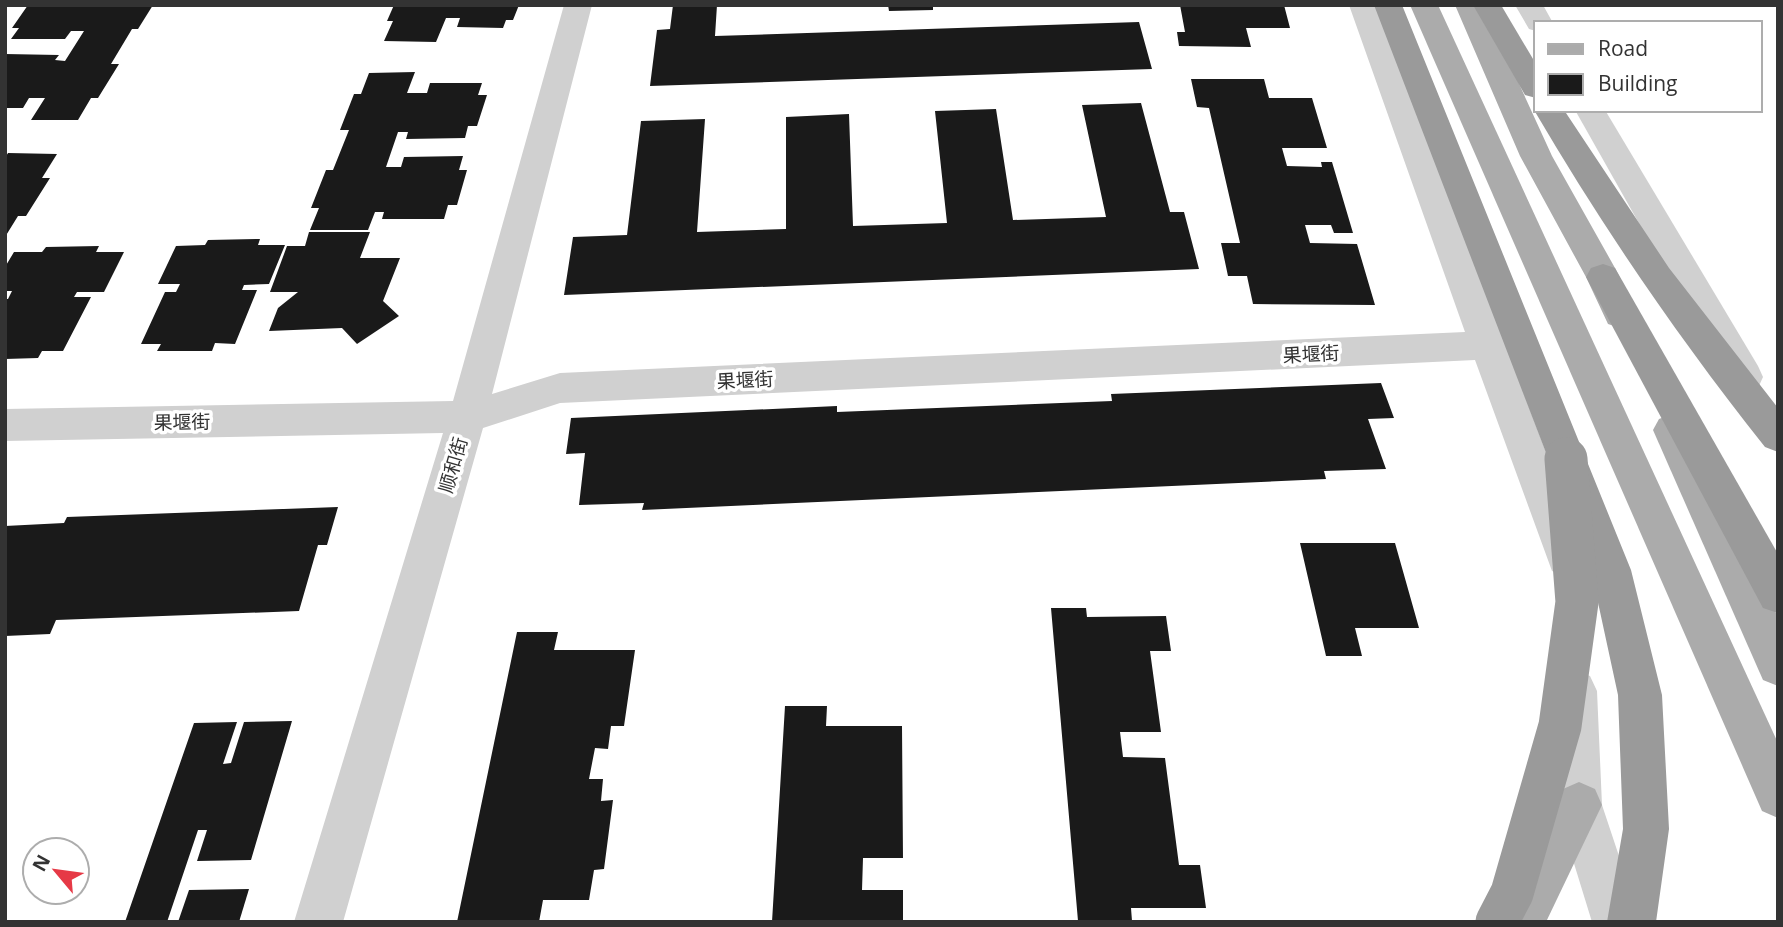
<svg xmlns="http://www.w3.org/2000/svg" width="1783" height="927" viewBox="0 0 1783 927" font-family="'Open Sans','Noto Sans SC',sans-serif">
	<rect width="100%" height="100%" fill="#fff"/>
	<g fill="#1a1a1a">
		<path d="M28,5H153L138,29H132L111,64H119L98,98H91L78,120H31L45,98H29L23,108H5V54L59,55L55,60L65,61L84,31H71L65,39H11L19,28H12Z"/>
		<path d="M394,5H519L513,20H506L503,28L457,27L460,18H446L436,42L384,41L393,21H387Z"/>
		<path d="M673,5H717L715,36L1139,22L1152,69L650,86L657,30L670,29Z"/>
		<path d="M888,5H933V10L889,11Z"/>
		<path d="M1180,5H1284L1290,28H1246L1251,47L1179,46L1177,32H1185Z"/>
		<path d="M415,72L407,93H427L430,83H482L478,95H487L477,126H468L465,138L406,139L408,132H398L386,167H401L404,157L463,156L459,170H467L457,205H448L444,219H382L384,212H375L368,230H310L319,208H311L326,170H333L349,130H340L354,94H361L369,73Z"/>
		<path d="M1191,79H1264L1269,98H1312L1327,148H1282L1287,166L1322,167L1321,162H1332L1353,233H1334L1331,225H1305L1310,243L1357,244L1375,305L1253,304L1247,276H1228L1221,243H1240L1209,108L1197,107Z"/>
		<path d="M1141,103L1170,212H1184L1199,269L564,295L573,237L627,235L641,121L705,119L697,232L786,229V117L849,114L853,226L947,223L935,111L996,109L1013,220L1106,217L1082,105Z"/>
		<path d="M8,153L57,154L42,178H50L26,216H18L5,237V158Z"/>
		<path d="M309,232H370L360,258H400L383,301L399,316L357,344L342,328L269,331L278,308L298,292H270L287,246H305Z"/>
		<path d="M260,239L258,245H285L269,284L244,285L242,290H257L235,344L215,343L212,351H157L161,344H141L165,292H176L180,284H158L176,246L205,245L208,240Z"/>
		<path d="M99,246L96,252H124L104,292H77L74,297H91L63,351H42L38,358L5,359V299H8L12,291H5V267L14,252H42L46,247Z"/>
		<path d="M1381,383L1394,418L1368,419L1386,469L1324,471L1326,479L642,510L644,503L579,505L585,453L566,454L571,418L837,406V412L1112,401L1111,394Z"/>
		<path d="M338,507L327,545H318L299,611L56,620L50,634L5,636V526L64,523L67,517Z"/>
		<path d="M1300,543H1395L1419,628H1355L1362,656H1326Z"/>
		<path d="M1051,608H1086L1087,617L1166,616L1171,651H1150L1161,732H1120L1123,757L1165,758L1179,865H1200L1206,908H1131L1132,921H1078Z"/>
		<path d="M517,632H558L554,650H635L624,726H611L608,749L595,748L589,779H603L601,801L613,800L604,869L594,870L589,900H543L539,922H457Z"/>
		<path d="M785,706H827L826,726H902L903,858H863L862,890H903V922H772Z"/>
		<path d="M292,721L251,860L197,861L207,830H198L167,922H125L194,723L237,722L223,764L231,763L244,722Z"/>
		<path d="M249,889L239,922H178L189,890Z"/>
	</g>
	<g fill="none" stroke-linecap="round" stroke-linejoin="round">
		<g fill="#d0d0d0" fill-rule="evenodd">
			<path d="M564,5H592L492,394L560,373L1465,332L1349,5H1377L1586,558L1580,571L1566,577L1552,571L1475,360L560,403L483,428L343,922H294L443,433L5,441V409L453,401Z"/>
			<path d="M1515,5H1543L1553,23H1536V31L1529,29Z"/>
			<path d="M1575,110H1605L1758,366L1763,377L1758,388L1745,392L1732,388Z"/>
			<path d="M1575,670L1590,676L1597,691L1602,805L1641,922H1592L1556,805L1553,691L1560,676Z"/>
		</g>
		<g fill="#ababab" fill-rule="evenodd">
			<path d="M1410,5H1438L1778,743V818L1762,811Z"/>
			<path d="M1455,5H1483L1552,156L1615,268L1638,314L1632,324L1620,328L1608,324L1586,277L1520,156Z"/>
			<path d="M1672,414L1685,419L1778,617V686L1763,680L1653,430L1659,419Z"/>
			<path d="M1579,782L1595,789L1602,805L1546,922H1496L1563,789Z"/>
		</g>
		<g fill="#9a9a9a" fill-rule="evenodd">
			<path d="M1374,5H1402L1631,570L1662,695L1669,829L1656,922H1607L1623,829L1618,695L1591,570Z"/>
			<path d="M1473,5H1501L1536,64V98L1525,95Z"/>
			<path d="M1536,106V110H1564L1669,268L1778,408V452L1765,447C1680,340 1603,228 1534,110Z"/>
			<path d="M1603,264L1615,268L1778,554V613L1763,608L1586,277L1591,268Z"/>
		</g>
		<path stroke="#9a9a9a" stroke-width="43" d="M1497,922L1512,893L1560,726L1577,602L1566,459"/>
	</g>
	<g text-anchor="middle" stroke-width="7" stroke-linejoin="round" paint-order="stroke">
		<g font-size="19" fill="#333" stroke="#fff">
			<text transform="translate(1311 354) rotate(-3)" y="7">果堰街</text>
			<text transform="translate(745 380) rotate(-3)" y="7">果堰街</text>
			<text transform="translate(182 422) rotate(-1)" y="7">果堰街</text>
			<text transform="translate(453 465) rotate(-74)" y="7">顺和街</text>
		</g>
	</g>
	<rect width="1783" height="927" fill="none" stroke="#333333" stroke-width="14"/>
	<rect x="1534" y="21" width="228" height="91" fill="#ffffff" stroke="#adadad" stroke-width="2"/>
	<rect x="1548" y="44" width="35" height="10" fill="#ababab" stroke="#adadad" stroke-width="2"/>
	<text x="1598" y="56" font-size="21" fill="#333333">Road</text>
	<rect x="1548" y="74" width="35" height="21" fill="#1a1a1a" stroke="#adadad" stroke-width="2"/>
	<text x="1598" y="91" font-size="21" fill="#333333">Building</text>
	<g transform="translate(56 871) rotate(299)"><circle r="33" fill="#ffffff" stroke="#adadad" stroke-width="2"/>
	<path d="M0-5L12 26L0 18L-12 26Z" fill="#e63946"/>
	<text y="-10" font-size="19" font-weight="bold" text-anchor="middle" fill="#333333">N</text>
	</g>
</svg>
